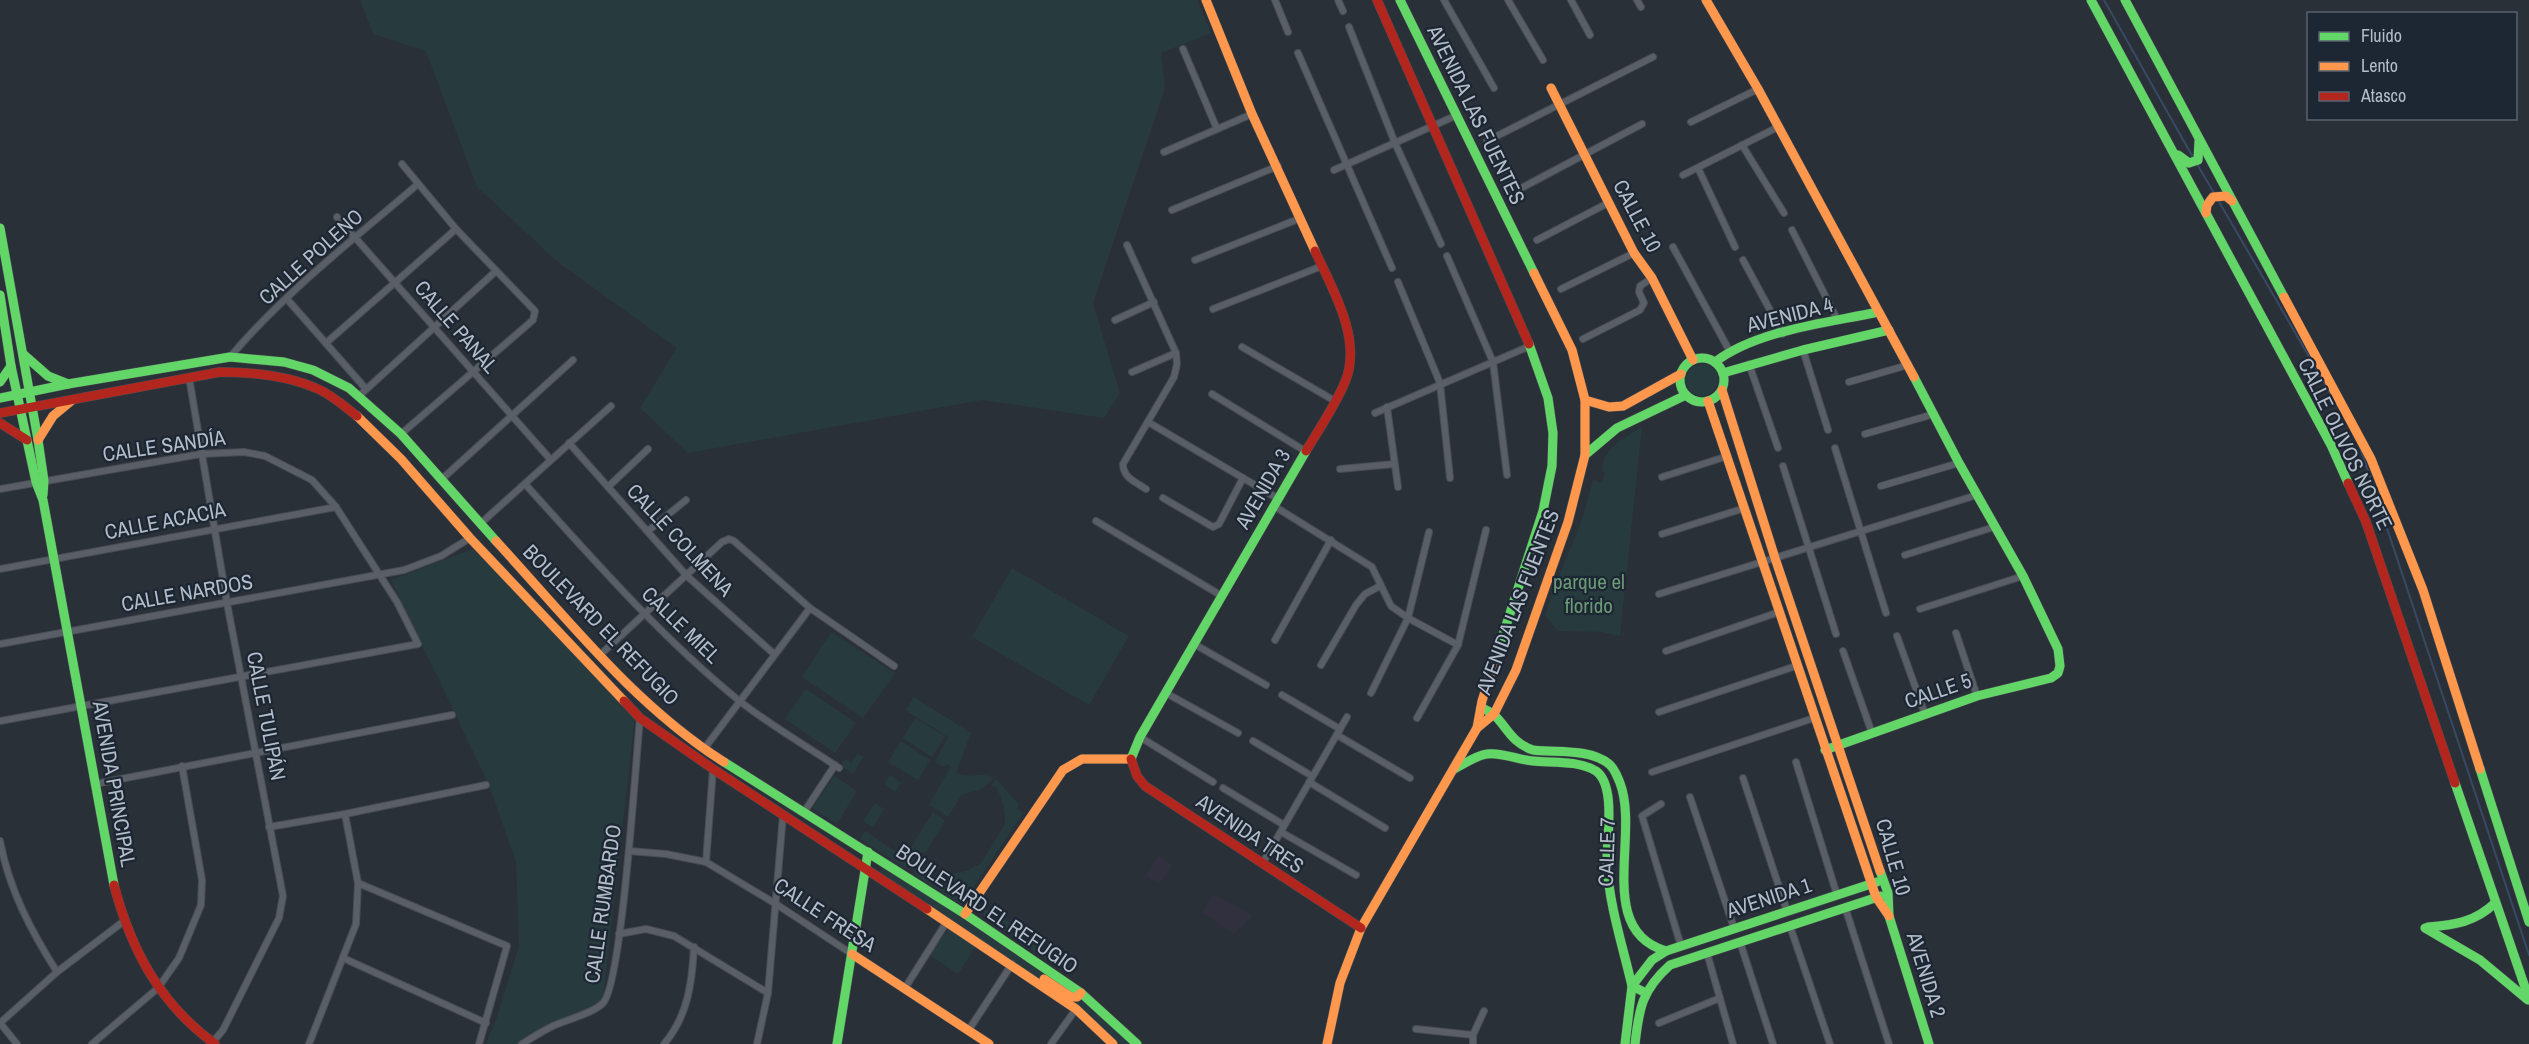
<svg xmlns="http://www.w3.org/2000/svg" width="2529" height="1044" viewBox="0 0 2529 1044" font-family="'Archivo Narrow',sans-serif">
	<rect width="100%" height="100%" fill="#2a3038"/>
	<g fill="#31303e">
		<path d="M1159,855L1173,866L1159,884L1145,875Z"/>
		<path d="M1214,894L1253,916L1233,934L1202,912Z"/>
	</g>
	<g fill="#273a3e">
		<path d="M360,0H1197L1211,33L1161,53L1165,88L1093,303L1120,393L1104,418L982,400L688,453L640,408L677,348L559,263L477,187L426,51L373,34Z"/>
		<circle cx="1702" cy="380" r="16"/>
		<path d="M1642,427L1620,636L1601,632L1558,631L1545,616L1554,588L1582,520L1593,480L1601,483L1605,473L1602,471C1603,447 1623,439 1642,427Z"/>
		<path d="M473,549L635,717L602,1006L524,1044H486L496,1020L519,946L516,862L489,785L391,580Z"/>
		<path d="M1012,568L1129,636L1089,705L972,637Z"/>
		<path d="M831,632L895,673L863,718L802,677Z"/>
		<path d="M806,689L856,723L835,753L785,719Z"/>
		<path d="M914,697L971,733L956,773C968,779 980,772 993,777C986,790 975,791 962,794L948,817L929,805L951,766L947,764L945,767L935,762L948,737L905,710Z"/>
		<path d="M915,718L945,736L932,757L903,738Z"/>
		<path d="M901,741L930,760L918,780L888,762Z"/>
		<path d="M858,753L864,757L853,774L841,766L845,759L851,763Z"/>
		<path d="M890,775L901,783L895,792L884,784Z"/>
		<path d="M834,776L857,791L837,824L812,808Z"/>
		<path d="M996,779L1019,804L1017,809L1023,813L962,905L913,874L916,870L927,867L930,879L969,870L981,863L1004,826C1007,813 1002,798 996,787L991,786Z"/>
		<path d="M875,803L884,809L873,827L863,821Z"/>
		<path d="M933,812L945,821L926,852L911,856L907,854Z"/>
		<path d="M865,831L910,861L905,868L860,839Z"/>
		<path d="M884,865L1076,996L1130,1044H1120L1087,1012L1058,991L877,874Z"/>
		<path d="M984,908L1003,918L1058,958L1057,966L984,918Z"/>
		<path d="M949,928L976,946L958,974L930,955Z"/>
	</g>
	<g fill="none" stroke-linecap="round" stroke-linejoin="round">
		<g stroke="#384963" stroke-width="2">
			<path d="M2104,0L2194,159"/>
			<path d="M2197,164L2214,193"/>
			<path d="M2218,200L2339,408"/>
			<path d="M2360,447L2529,955"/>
		</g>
		<g stroke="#484c53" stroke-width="8">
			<g id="street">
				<path d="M1275,0L1288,32"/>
				<path d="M1338,0L1343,11"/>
				<path d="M1444,0L1494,88"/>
				<path d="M1508,0L1543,60"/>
				<path d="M1571,0L1590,35"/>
				<path d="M1637,0L1641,7"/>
				<path d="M1349,27L1395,143L1441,244"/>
				<path d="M1183,49L1217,129"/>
				<path d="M1298,53L1392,268"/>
				<path d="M1691,122L1758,89"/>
				<path d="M1487,141L1653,57"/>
				<path d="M1742,145L1784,213"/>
				<path d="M1164,152L1252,114"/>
				<path d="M1698,168L1735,247"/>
				<path d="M1334,170L1455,116"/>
				<path d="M1683,175L1778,127"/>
				<path d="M1512,193L1642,124"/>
				<path d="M1172,210L1278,166"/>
				<path d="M337,217L550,459"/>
				<path d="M1792,230L1838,321"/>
				<path d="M1537,240L1608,203"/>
				<path d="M1127,245L1176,353L1177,364L1174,377L1123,464C1123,478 1136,482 1146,489"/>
				<path d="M1673,247L1729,350"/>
				<path d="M1447,256L1493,362L1507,475"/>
				<path d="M1195,260L1301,218"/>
				<path d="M1743,260L1783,334"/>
				<path d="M1398,282L1440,383L1450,478"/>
				<path d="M1561,289L1634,253"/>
				<path d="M287,299L366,389"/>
				<path d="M1213,309L1322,266"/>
				<path d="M1115,320L1154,302"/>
				<path d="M1583,339L1640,310L1644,303L1639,292L1640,286L1652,278"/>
				<path d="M326,343L456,229"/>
				<path d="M1242,347L1335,401"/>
				<path d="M1803,350L1828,430"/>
				<path d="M230,357C284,293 354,239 418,184"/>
				<path d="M1749,364L1778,448"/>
				<path d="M1132,372L1176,353"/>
				<path d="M189,377L227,603L283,896L279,918L223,1030L212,1043"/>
				<path d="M1849,382L1908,365"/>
				<path d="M1212,394L1305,451"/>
				<path d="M360,395L496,271"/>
				<path d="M1387,407L1398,487"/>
				<path d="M1375,413L1530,346"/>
				<path d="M1148,422L1277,498"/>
				<path d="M401,434L533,320L535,311L456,229L402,164"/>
				<path d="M1865,434L1934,414"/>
				<path d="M569,443L687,576L774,654"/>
				<path d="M1835,448L1886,613"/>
				<path d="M1783,466L1836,634"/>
				<path d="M1340,469L1394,464"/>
				<path d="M1662,477L1728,456"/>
				<path d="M442,479L573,360"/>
				<path d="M525,484C593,559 658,634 737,699C768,724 805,745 839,768"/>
				<path d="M1881,486L1959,463"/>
				<path d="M608,487L648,449"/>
				<path d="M0,489L201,454L244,452L265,456L312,480L336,507L397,602L418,644L0,721"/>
				<path d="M1163,498L1213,527L1219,524L1243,478"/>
				<path d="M1274,506L1372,567L1391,606L1408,618L1458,645"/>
				<path d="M1096,521L1222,596"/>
				<path d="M480,524L611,406"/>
				<path d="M648,531L686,500"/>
				<path d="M1662,534L1745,508"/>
				<path d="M1905,555L1994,527"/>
				<path d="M0,569L336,507"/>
				<path d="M1659,594L1977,495"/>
				<path d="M1920,609L2023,576"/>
				<path d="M1956,633L1977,696"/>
				<path d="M1897,636L1925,714"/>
				<path d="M1275,640L1331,540"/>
				<path d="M0,644L404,570L441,556L470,538"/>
				<path d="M1194,644L1266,685"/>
				<path d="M1666,651L1779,612"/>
				<path d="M1843,651L1872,733"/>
				<path d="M600,655L722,542L729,539L734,541L810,608L894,666"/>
				<path d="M1321,665L1356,605L1365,594L1380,586"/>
				<path d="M1166,693L1238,733"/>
				<path d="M1371,693L1408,618L1429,532"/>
				<path d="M1282,695L1340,729"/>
				<path d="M1659,712L1796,666"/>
				<path d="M1417,718L1458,645L1486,530"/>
				<path d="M1337,735L1410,778"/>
				<path d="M1140,737L1213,782"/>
				<path d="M1253,741L1312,776"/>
				<path d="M704,749L810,608"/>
				<path d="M1796,762L1837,895"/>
				<path d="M1652,772L1814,718"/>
				<path d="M1743,778L1787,911"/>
				<path d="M1309,782L1385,828"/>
				<path d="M95,784L452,715"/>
				<path d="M1223,788L1284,825"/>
				<path d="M1690,797L1734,928"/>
				<path d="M1661,804L1642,816L1681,946"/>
				<path d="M804,812L835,765"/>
				<path d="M269,827L345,814L486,785"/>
				<path d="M1281,832L1356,875"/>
				<path d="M0,841C9,889 31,931 57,972"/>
				<path d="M629,851L666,854L706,862L776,904L852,954"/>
				<path d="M706,862L713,769"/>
				<path d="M1262,864L1347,717"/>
				<path d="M358,883L507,946L479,1044"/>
				<path d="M1845,907L1889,1044"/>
				<path d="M1790,926L1830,1044"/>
				<path d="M619,934L646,929L674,936L768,993"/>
				<path d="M1740,942L1773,1044"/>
				<path d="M1707,953L1733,1044"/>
				<path d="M343,958L486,1023"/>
				<path d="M905,988L946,923"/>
				<path d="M0,1023L57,972L124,921"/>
				<path d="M0,1023L17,1044"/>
				<path d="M1659,1023L1720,998"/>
				<path d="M1416,1029L1473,1035"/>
				<path d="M968,1031L1012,964"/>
				<path d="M92,1044L158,988L179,958L201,905L202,880L182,766"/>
				<path d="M309,1044L356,924L358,883L345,814"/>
				<path d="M522,1044C532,1038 542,1031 553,1026C566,1020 594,1013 603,1003C622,984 636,758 640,718"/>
				<path d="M664,1044C688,1016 692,983 694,947"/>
				<path d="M757,1044L768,993L783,815"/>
				<path d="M1051,1044L1076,1009"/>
				<path d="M1473,1044V1035L1484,1011"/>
			</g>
		</g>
		<g stroke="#484c53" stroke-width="10">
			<g id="fast">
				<path d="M1400,0L1534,273"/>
				<path d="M2091,0L2331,445L2348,483"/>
				<path d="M2125,0L2284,297"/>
				<path d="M2178,155L2189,163L2198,160L2199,141"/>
				<path d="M0,228L38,440L44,481L43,495"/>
				<path d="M0,295L11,366L36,482L43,500L114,885"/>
				<path d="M23,354L48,376L68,384"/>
				<circle cx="1702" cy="380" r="22"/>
				<path d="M1715,362C1757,330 1827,323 1878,312"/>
				<path d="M1723,373L1803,350L1889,330"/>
				<path d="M0,382L11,366"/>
				<path d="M0,398L68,384L230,357L284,362L313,370L349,388L401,434L496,541"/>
				<path d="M1585,455L1617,428L1686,395"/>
				<path d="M1495,660L1543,511L1552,466L1553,433L1548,398L1529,344"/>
				<path d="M1481,708C1505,715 1505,741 1533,750C1556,753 1589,748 1609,764C1615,769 1617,776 1620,783C1640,835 1595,930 1666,951"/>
				<path d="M1825,750L1977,696L2051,678L2058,673L2060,666L2058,649L2023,576L1959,463L1914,377"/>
				<path d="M1131,759L1140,737L1306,451"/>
				<path d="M724,762L965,914L1081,993L1137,1044"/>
				<path d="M1454,769C1464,764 1477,755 1487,754C1502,752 1518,760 1533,761C1553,763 1578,760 1596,771C1617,786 1606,842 1607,864C1609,905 1623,947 1632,986L1644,992"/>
				<path d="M2480,769L2529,922"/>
				<path d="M2455,783L2529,999"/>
				<path d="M1880,871L1888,893L1889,916L1929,1044"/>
				<path d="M2428,927C2455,925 2475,922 2495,903"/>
				<path d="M2425,928L2480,960L2528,1000"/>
				<path d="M837,1044L868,852"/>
				<path d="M1625,1044L1632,986L1652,960L1666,951L1877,882"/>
				<path d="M1635,1044C1639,1008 1642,990 1670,965L1881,896"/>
			</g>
		</g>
		<g stroke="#484c53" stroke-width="10">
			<g id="slow">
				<path d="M1206,0L1252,114L1315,251"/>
				<path d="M1706,0L1758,89L1914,377"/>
				<path d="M1551,88L1634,253L1652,278L1693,360"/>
				<path d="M2206,213L2207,205L2213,197L2226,196L2232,201"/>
				<path d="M2284,297L2371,459L2423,590L2480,769"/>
				<path d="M1722,390L1775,558L1880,871"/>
				<path d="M1585,400L1609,407L1623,406L1681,374"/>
				<path d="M1708,401L1876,897L1889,916"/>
				<path d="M357,416L401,459L470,538L624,701"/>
				<path d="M38,440L53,416L71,401"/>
				<path d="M496,541C567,618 634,705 724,762"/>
				<path d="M1477,728L1494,714L1516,670L1568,522L1585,455V400L1572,350L1534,273"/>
				<path d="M927,909L1076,1009L1113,1044"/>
				<path d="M965,914L1063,770L1082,759H1131"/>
				<path d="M852,954L989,1044"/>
				<path d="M1044,979L1071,997H1077L1081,993"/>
				<path d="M1327,1044L1340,983L1361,928L1477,728L1482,701L1495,660"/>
			</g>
		</g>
		<g stroke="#484c53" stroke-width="10">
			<g id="jam">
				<path d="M1377,0L1529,344"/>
				<path d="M0,413L220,372C253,372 287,375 318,389C332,395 345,407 357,416"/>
				<path d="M0,423L27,440"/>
				<path d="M1306,451C1319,429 1335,406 1345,382C1363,340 1332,288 1315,251"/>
				<path d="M2348,483L2366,522L2455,783"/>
				<path d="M624,701L640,718L713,769L927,909"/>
				<path d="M1131,759L1137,776L1145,786L1361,928"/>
				<path d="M114,885C131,950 160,1004 215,1044"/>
			</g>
		</g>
		<use href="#street" stroke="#5a5e66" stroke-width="6"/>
		<use href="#fast" stroke="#63d668" stroke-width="9"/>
		<use href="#slow" stroke="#ff974d" stroke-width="9"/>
		<use href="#jam" stroke="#b3261e" stroke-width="9"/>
	</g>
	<g text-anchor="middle" stroke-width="4.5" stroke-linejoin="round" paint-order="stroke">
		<g font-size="21" fill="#b4bcc9" stroke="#1d2633">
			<text transform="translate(1476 115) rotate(64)" y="7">AVENIDA LAS FUENTES</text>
			<text transform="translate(1637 216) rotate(62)" y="7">CALLE 10</text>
			<text transform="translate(311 257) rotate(-42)" y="7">CALLE POLENO</text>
			<text transform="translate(1790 315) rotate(-14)" y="7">AVENIDA 4</text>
			<text transform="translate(456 327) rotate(49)" y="7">CALLE PANAL</text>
			<text transform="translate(2345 444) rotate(64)" y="7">CALLE OLIVOS NORTE</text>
			<text transform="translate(164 446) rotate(-8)" y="7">CALLE SANDÍA</text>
			<text transform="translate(1263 489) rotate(-60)" y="7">AVENIDA 3</text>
			<text transform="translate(165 521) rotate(-11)" y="7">CALLE ACACIA</text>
			<text transform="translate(680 540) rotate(47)" y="7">CALLE COLMENA</text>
			<text transform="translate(187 593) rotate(-10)" y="7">CALLE NARDOS</text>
			<text transform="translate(1518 602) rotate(-69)" y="7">AVENIDA LAS FUENTES</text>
			<text transform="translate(601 625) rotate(46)" y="7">BOULEVARD EL REFUGIO</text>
			<text transform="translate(681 625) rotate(44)" y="7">CALLE MIEL</text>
			<text transform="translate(1938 691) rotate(-19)" y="7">CALLE 5</text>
			<text transform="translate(266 716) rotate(79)" y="7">CALLE TULIPÁN</text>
			<text transform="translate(114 784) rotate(80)" y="7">AVENIDA PRINCIPAL</text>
			<text transform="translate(1250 834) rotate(34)" y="7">AVENIDA TRES</text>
			<text transform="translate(1607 852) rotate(-88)" y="7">CALLE 7</text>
			<text transform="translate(1893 857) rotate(74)" y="7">CALLE 10</text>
			<text transform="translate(1769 898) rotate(-18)" y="7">AVENIDA 1</text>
			<text transform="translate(603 904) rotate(-82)" y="7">CALLE RUMBARDO</text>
			<text transform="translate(987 909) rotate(34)" y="7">BOULEVARD EL REFUGIO</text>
			<text transform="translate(825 915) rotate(33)" y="7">CALLE FRESA</text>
			<text transform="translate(1926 975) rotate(73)" y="7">AVENIDA 2</text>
		</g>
		<g font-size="21" fill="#6b9a76" stroke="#1d2633">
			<text x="1589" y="589">parque el<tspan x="1589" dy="24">florido</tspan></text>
		</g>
	</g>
	<rect x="2307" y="12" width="210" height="108" fill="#1d2633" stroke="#59626f" stroke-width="1.5"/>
	<rect x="2319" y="32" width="30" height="9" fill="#63d668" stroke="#59626f" stroke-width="1.5"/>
	<text x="2361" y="42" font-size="18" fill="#b4bcc9">Fluido</text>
	<rect x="2319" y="62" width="30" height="9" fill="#ff974d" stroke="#59626f" stroke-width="1.5"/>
	<text x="2361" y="72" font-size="18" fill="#b4bcc9">Lento</text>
	<rect x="2319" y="92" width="30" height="9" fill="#b3261e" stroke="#59626f" stroke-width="1.5"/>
	<text x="2361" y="102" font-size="18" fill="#b4bcc9">Atasco</text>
</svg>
